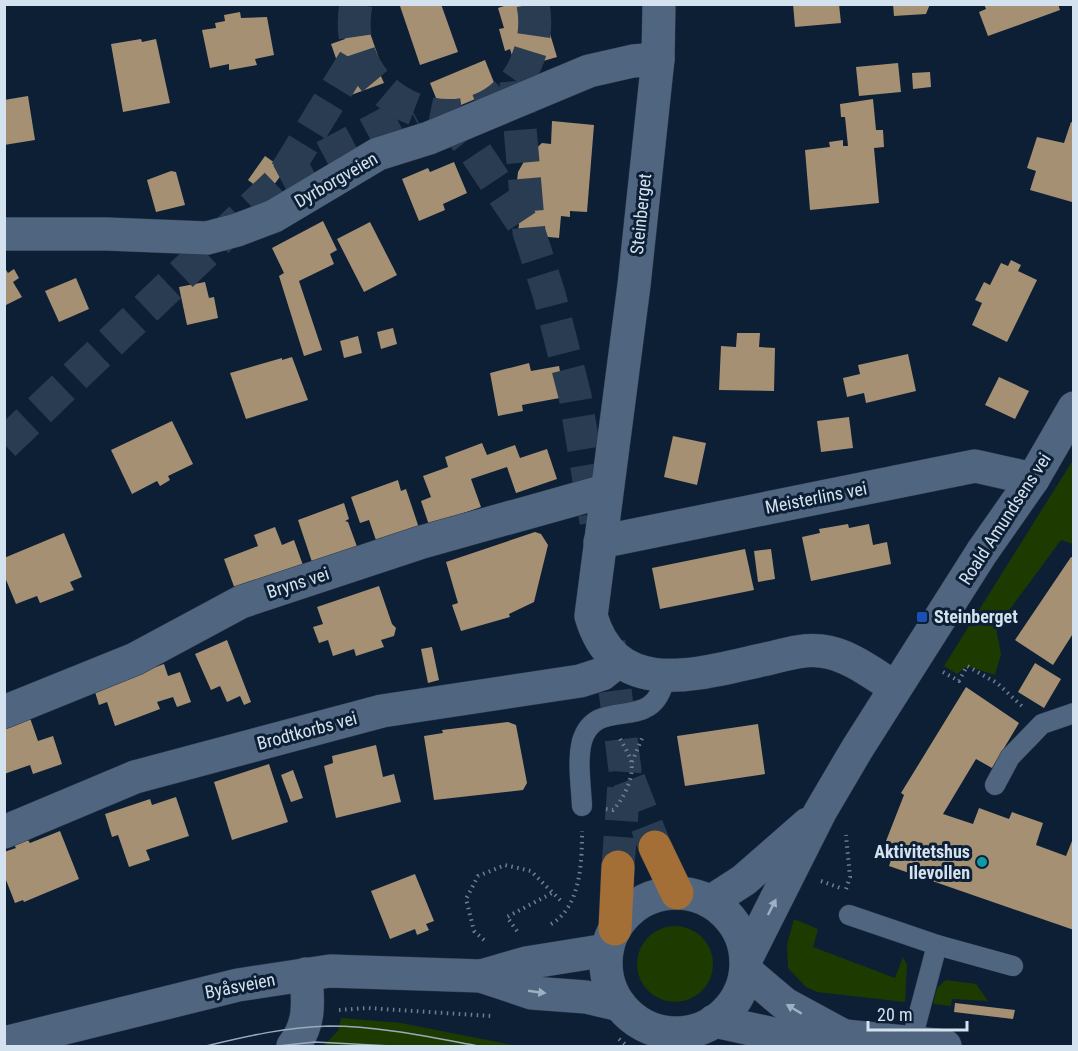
<svg xmlns="http://www.w3.org/2000/svg" width="1078" height="1051" viewBox="0 0 1078 1051" font-family="'Roboto Condensed',sans-serif">
	<rect width="100%" height="100%" fill="#0c1f35"/>
	<g fill="#1d3b00">
		<path d="M1073,460V544L1061,540L996,628L1001,654L995,675L967,666L957,674L944,666Z"/>
		<path d="M794,919L818,929L813,947L895,978L903,957L907,965L905,1002L817,992L806,987L788,968L787,945Z"/>
		<circle cx="675" cy="964" r="38"/>
		<path d="M946,980L976,984L988,1001L952,999L951,1006L933,1004L937,988Z"/>
		<path d="M341,1018L401,1023L518,1046H323L338,1031Z"/>
	</g>
	<g fill="#a69073">
		<path d="M406,4H441L458,52L420,65L400,6Z"/>
		<path d="M510,4H541L557,57L516,69L510,49L505,51L499,29L504,28L498,8Z"/>
		<path d="M793,4H839L841,23L795,27Z"/>
		<path d="M893,4H930L926,14L894,16Z"/>
		<path d="M984,4H1058L1060,10L988,36L979,12L986,9Z"/>
		<path d="M240,12L241,18L267,17L274,55L255,59L257,65L229,70V64L210,68L202,30L216,28L215,23L225,21L224,15Z"/>
		<path d="M363,21L366,31L369,30L384,73L380,74L384,83L351,95L349,86L346,87L331,44L345,39L341,28Z"/>
		<path d="M141,39L142,42L156,39L170,103L123,112L111,44Z"/>
		<path d="M485,60L497,90L442,113L430,83Z"/>
		<path d="M898,63L901,92L859,96L856,67Z"/>
		<path d="M930,72L931,87L913,89L912,73Z"/>
		<path d="M28,96L35,140L4,145V100Z"/>
		<path d="M873,99L876,130H883L884,147L874,148L879,203L810,210L805,150L830,147L829,142L843,140V146H848L845,117H841L840,104Z"/>
		<path d="M552,121L594,125L587,212L570,211V217L561,216L559,238L518,234L523,181H517L518,172L526,158L542,143L551,144Z"/>
		<path d="M1071,122L1074,123L1072,202L1030,190L1036,171L1027,168L1037,137L1064,143Z"/>
		<path d="M265,156L285,170L267,194L248,180Z"/>
		<path d="M454,162L467,193L443,204L445,210L419,221L402,179L428,168L430,172Z"/>
		<path d="M171,171L176,172L185,205L156,212L147,180Z"/>
		<path d="M323,221L337,250L330,254L334,264L299,281L322,350L304,356L279,276L284,273L272,248Z"/>
		<path d="M370,222L397,275L364,292L337,239Z"/>
		<path d="M1011,260L1021,265L1018,271L1037,280L1007,342L972,325L982,303L975,300L984,282L990,285L1001,263L1008,266Z"/>
		<path d="M4,267L8,273L14,269L19,278L13,282L22,297L4,306Z"/>
		<path d="M76,278L89,309L59,322L45,291Z"/>
		<path d="M205,282L209,298L214,297L218,318L187,325L179,287Z"/>
		<path d="M393,328L397,344L381,349L377,332Z"/>
		<path d="M737,333H760L759,347L775,348L774,391L719,390L721,346L736,347Z"/>
		<path d="M358,336L362,353L344,358L340,341Z"/>
		<path d="M908,354L916,391L866,403L864,393L847,397L843,378L860,374L858,365Z"/>
		<path d="M292,357L308,400L246,419L230,373L282,358V360Z"/>
		<path d="M529,363L531,371L559,366L565,397L522,405L523,411L498,416L490,373Z"/>
		<path d="M999,377L1029,391L1015,419L985,405Z"/>
		<path d="M849,417L853,448L821,452L817,421Z"/>
		<path d="M172,421L193,464L168,476L170,480L160,486L157,481L132,494L111,450Z"/>
		<path d="M673,436L706,443L697,485L664,477Z"/>
		<path d="M482,443L487,455L515,445L520,458L547,449L557,479L516,493L507,467L471,479L481,507L429,525L421,501L431,497L423,476L448,467L445,457Z"/>
		<path d="M398,480L401,491L406,489L420,531L378,546L369,520L360,523L351,497Z"/>
		<path d="M344,503L349,519L345,521L348,522L359,552L314,568L298,520Z"/>
		<path d="M848,524L849,528L869,524L873,545L887,542L891,564L811,581L802,537L820,533L819,529Z"/>
		<path d="M275,527L282,545L294,540L304,568L236,592L224,559L258,546L254,535Z"/>
		<path d="M535,532L541,534L548,545L534,602L509,614L510,617L461,631L452,605L458,603L446,562Z"/>
		<path d="M64,533L82,577L70,582L74,590L40,603L37,596L16,604L4,575V558Z"/>
		<path d="M745,549L754,590L660,609L652,568Z"/>
		<path d="M771,549L775,579L758,582L754,551Z"/>
		<path d="M1071,557L1074,558V632L1053,665L1015,640Z"/>
		<path d="M379,586L392,624L396,628L394,636L381,640L384,647L356,656L354,649L333,656L328,640L319,643L313,627L323,624L317,607Z"/>
		<path d="M227,640L251,702L244,705L240,696L227,702L220,686L211,690L195,654Z"/>
		<path d="M432,647L439,680L428,683L421,649Z"/>
		<path d="M1035,663L1061,679L1044,708L1018,692Z"/>
		<path d="M164,664L168,676L180,672L191,702L177,707L173,697L157,702L160,709L115,726L107,702L99,705L95,692L101,687Z"/>
		<path d="M966,687L1019,723L992,768L976,759L943,814L973,824L979,808L1009,819L1012,812L1043,823L1036,845L1066,856L1074,836V930L889,866L896,845L886,841L904,795L901,793Z"/>
		<path d="M30,718L38,741L53,736L62,764L33,774L30,765L4,774V727Z"/>
		<path d="M508,722L516,725L527,783L523,790L434,800L424,736L443,733L442,730Z"/>
		<path d="M758,724L765,774L685,786L677,736Z"/>
		<path d="M376,745L383,777L394,774L401,802L336,818L324,766L333,763L332,756Z"/>
		<path d="M269,764L288,822L232,840L214,782Z"/>
		<path d="M293,770L303,798L291,802L281,775Z"/>
		<path d="M176,797L189,836L146,850L150,860L129,867L118,835L112,837L105,814L150,799L152,805Z"/>
		<path d="M60,831L79,879L24,902L23,900L15,903L4,875V852L16,848L14,845L28,840L30,843Z"/>
		<path d="M415,874L434,921L426,924L429,930L417,935L415,929L390,939L371,891Z"/>
		<path d="M955,1003L1015,1010L1013,1019L954,1012Z"/>
	</g>
	<g fill="none" stroke-linecap="round" stroke-linejoin="round">
		<g stroke="#2a3c51" stroke-width="33" stroke-dasharray="33 16" stroke-linecap="butt">
			<path d="M356,4C336,111 485,161 526,63C534,44 537,25 533,4"/>
			<path d="M516,81L529,232L549,294L575,396L596,522"/>
			<path d="M446,115L472,147L528,231"/>
			<path d="M281,180L412,110"/>
			<path d="M4,444L281,180L358,54"/>
			<path d="M609,642L625,770L618,867"/>
			<path d="M629,780L655,847"/>
		</g>
		<g stroke="#2f384a" stroke-width="21">
			<g id="service">
				<path d="M995,785L1010,757L1042,724L1074,713"/>
				<path d="M582,806C581,785 577,761 582,741C597,692 655,738 665,676"/>
				<path d="M849,915L937,945L911,1043"/>
				<path d="M937,945L1013,966"/>
			</g>
		</g>
		<g stroke="#2f384a" stroke-width="34">
			<g id="minor">
				<path d="M659,4L658,59L634,285L591,616C617,704 703,672 771,658C787,654 804,649 821,651C848,654 872,673 894,687"/>
				<path d="M4,234H107L207,238L237,230L274,216L378,154L429,138L589,71L633,61L658,59"/>
				<path d="M600,542L975,466L1033,479"/>
				<path d="M4,712L135,659L241,602L422,542L605,491"/>
				<path d="M4,832L135,777L382,711L580,681L602,674L617,662"/>
				<path d="M293,1046C311,1024 308,1001 306,974"/>
			</g>
		</g>
		<g stroke="#2f384a" stroke-width="34">
			<g id="tertiary">
				<path d="M710,902L744,880L808,824"/>
				<path d="M746,959L820,812L857,749L982,552L1033,479L1074,408"/>
				<path d="M746,971L785,1004L844,1036"/>
				<path d="M714,1021L783,1036H845L945,1046"/>
			</g>
		</g>
		<g stroke="#2f384a" stroke-width="34">
			<g id="secondary">
				<circle cx="676" cy="963" r="70"/>
				<path d="M481,976L526,963L607,950"/>
				<path d="M4,1043L238,985L330,971L481,976L532,993L586,997L620,1005"/>
			</g>
		</g>
		<g stroke="#2f384a" stroke-width="34">
			<g id="trunk">
				<path d="M655,847L677,893"/>
				<path d="M615,929L618,867"/>
			</g>
		</g>
		<g stroke="#6f7f91" stroke-width="4" stroke-dasharray="1.5 4.5" stroke-linecap="butt">
			<path d="M943,672L959,681L967,666L997,683L1024,708"/>
			<path d="M632,762L643,736"/>
			<path d="M606,809L613,810C623,800 635,776 631,761C629,754 624,746 620,739"/>
			<path d="M821,881L843,889"/>
			<path d="M846,889L850,877L846,835"/>
			<path d="M551,924C581,907 582,861 582,831"/>
			<path d="M517,931L507,917L552,893"/>
			<path d="M484,940L474,931L466,899L478,876L505,865L531,871L561,901"/>
			<path d="M339,1010L367,1008L491,1016"/>
			<path d="M619,1039L627,1046"/>
		</g>
		<use href="#service" stroke="#506680" stroke-width="20"/>
		<use href="#minor" stroke="#506680" stroke-width="33"/>
		<use href="#tertiary" stroke="#506680" stroke-width="33"/>
		<use href="#secondary" stroke="#506680" stroke-width="33"/>
		<use href="#trunk" stroke="#a46f37" stroke-width="33"/>
		<g stroke="#9baaba" stroke-width="1.5">
			<path d="M206,1046C247,1036 287,1027 329,1026C379,1026 430,1037 479,1046"/>
			<path d="M278,1046L315,1042L391,1046"/>
		</g>
	</g>
	<defs><path id="oneway-solid" d="M-6-.8H1V-3.2L6.5 0L1 3.2V.8H-6Z" transform="scale(1.5)"/></defs>
	<g fill="#9fb0c3">
		<use href="#oneway-solid" transform="translate(772 907) rotate(-63)"/>
		<use href="#oneway-solid" transform="translate(537 992) rotate(8)"/>
		<use href="#oneway-solid" transform="translate(794 1009) rotate(-149)"/>
	</g>
	<rect fill="#1a4fb4" stroke="#0c1f35" stroke-width="2" x="916" y="611" width="12" height="12" rx="3"/>
	<circle fill="#0f9aa8" stroke="#0c1f35" stroke-width="2" cx="982" cy="862" r="6"/>
	<g text-anchor="middle" stroke-width="6" stroke-linejoin="round" paint-order="stroke">
		<g font-size="18" fill="#d4e1ef" stroke="#0c1f35">
			<text transform="translate(336 180) rotate(-30)" y="6">Dyrborgveien</text>
			<text transform="translate(641 214) rotate(-84)" y="6">Steinberget</text>
			<text transform="translate(816 498) rotate(-11)" y="6">Meisterlins vei</text>
			<text transform="translate(1005 519) rotate(-57)" y="6">Roald Amundsens vei</text>
			<text transform="translate(298 583) rotate(-18)" y="6">Bryns vei</text>
			<text transform="translate(307 731) rotate(-15)" y="6">Brodtkorbs vei</text>
			<text transform="translate(240 986) rotate(-11)" y="6">Byåsveien</text>
		</g>
		<g font-size="18" font-weight="bold" fill="#d4e1ef" stroke="#0c1f35" text-anchor="start">
			<text x="934" y="623">Steinberget</text>
			<text x="970" y="858" text-anchor="end">Aktivitetshus<tspan x="970" dy="21">Ilevollen</tspan></text>
		</g>
	</g>
	<rect width="1078" height="1051" fill="none" stroke="#d4e1ef" stroke-width="12"/>
	<path d="M868 1021v9h99v-9" fill="none" stroke="#d4e1ef" stroke-width="3"/>
	<text x="877" y="1021" font-size="18" fill="#d4e1ef" stroke="#0c1f35" stroke-width="4.5" paint-order="stroke">20 m</text>
</svg>
